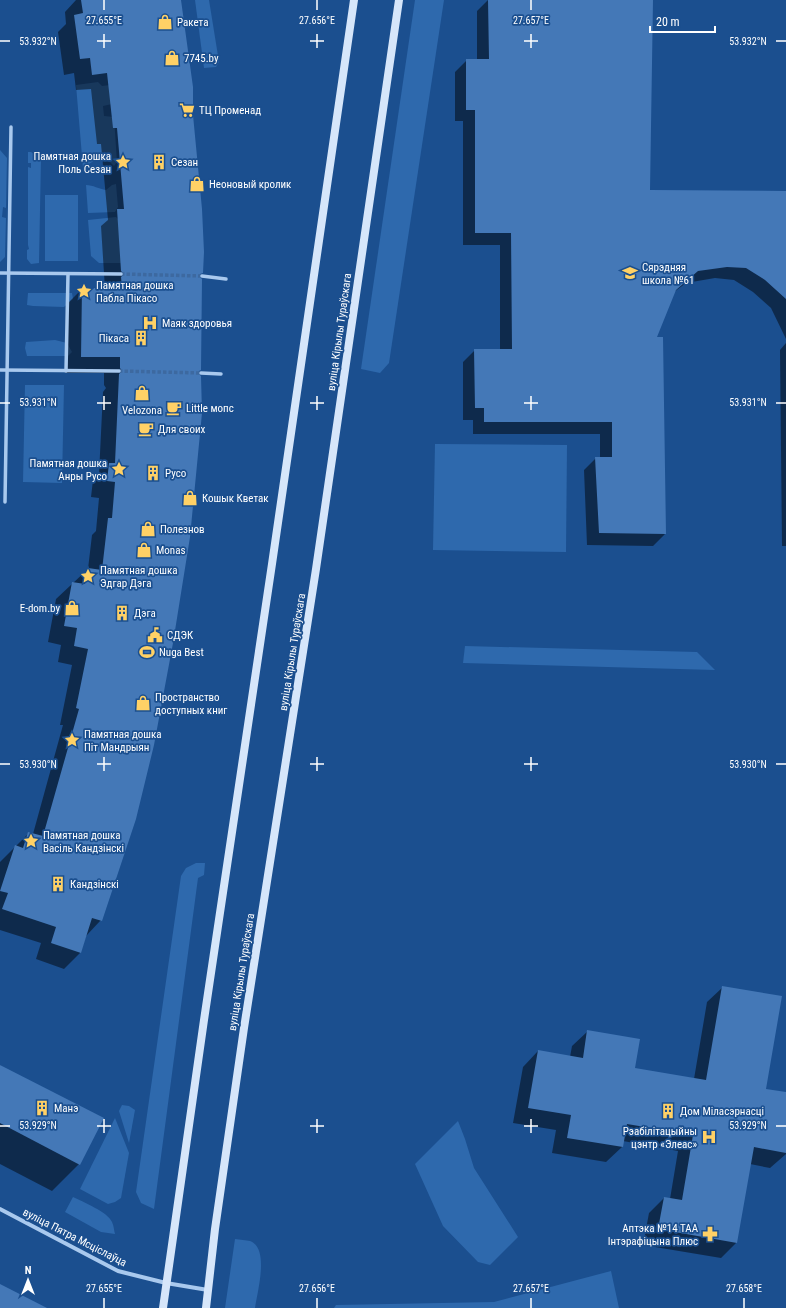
<svg xmlns="http://www.w3.org/2000/svg" width="786" height="1308" viewBox="0 0 786 1308" font-family="'Roboto Condensed',sans-serif">
	<rect width="100%" height="100%" fill="#1b4f8f"/>
	<g fill="#2e69ad">
		<path d="M195,0H209L219,62L216,67L204,68Z"/>
		<path d="M415,0H444L389,363L380,373L361,369Z"/>
		<path d="M98,82L102,86L110,85L112,104L103,106L104,116L114,117L117,162L114,166L109,161L95,160L83,168L76,85Z"/>
		<path d="M0,150L7,158L6,208L3,207L2,217L6,218L5,257L0,262Z"/>
		<path d="M28,152H31L41,158L39,263L31,264L27,259V250L29,249L28,245V167L31,168V163H28Z"/>
		<path d="M116,184L118,207L115,212L88,213L86,185C93,185 99,189 106,190L112,185Z"/>
		<rect x="45" y="195" width="33" height="66"/>
		<path d="M116,217L124,225L121,263H99L91,256L88,220Z"/>
		<path d="M28,293H72L73,299L64,307L33,306L27,305Z"/>
		<path d="M55,340L67,343L72,352L68,356H27L25,348L26,342Z"/>
		<path d="M25,385H64L62,483L23,482Z"/>
		<path d="M435,444L567,445L566,552L433,550Z"/>
		<path d="M465,646L697,652L715,670L463,663Z"/>
		<path d="M196,863H205L204,875L198,878L154,1209L141,1203L136,1192L181,876L186,868Z"/>
		<path d="M122,1105L129,1106L135,1110L129,1143L119,1111Z"/>
		<path d="M115,1118L129,1153L121,1198L115,1202L108,1204L80,1189Z"/>
		<path d="M458,1121L465,1139L474,1168L518,1237L490,1265L478,1262L443,1226L415,1164Z"/>
		<path d="M73,1197C83,1202 108,1212 112,1222C114,1226 114,1231 115,1234L101,1232L65,1212Z"/>
		<path d="M235,1239C240,1240 246,1240 250,1241C270,1248 257,1293 255,1308H225Z"/>
		<path d="M611,1271L619,1308H334L336,1305L494,1302Z"/>
	</g>
	<g fill="#0007">
		<path d="M76,0H180L198,276L197,373L101,920L86,936L80,953L64,969L36,959L41,943L0,930V862L29,833L33,834L63,725H60L72,665L58,662L61,645L48,642L56,599L88,569L92,535L96,531L99,498L91,497L93,480L99,474L103,392L106,388L104,385V373H65L66,305L82,289H105L101,226L108,220L101,144H97L91,89L76,90L74,73L64,75L58,32L66,24L65,12Z"/>
		<path d="M488,0H571L649,191L786,192V339L771,308L753,292L734,280L715,278L686,283L674,292L655,338H662L665,534L653,546L587,545L584,470L596,458H600V434H473V420H463V362L475,350H500V245H463V121H455V72L467,60H477V11Z"/>
		<path d="M786,343V546H782L780,350Z"/>
		<path d="M723,987L765,1090L786,1093V1154L770,1168L750,1164L736,1243L721,1258L643,1245L649,1213L664,1198L670,1199L678,1151L623,1141L622,1147L606,1162L552,1153L556,1130L513,1123L523,1067L538,1051L570,1057L572,1046L588,1031L634,1069L694,1079L707,1002Z"/>
		<path d="M0,1065L79,1164L52,1191L0,1164Z"/>
	</g>
	<g fill="#4478b7">
		<path d="M81,0H181L193,87V115L202,209L204,252L203,273L200,274L199,276L202,279L201,370L199,371L198,373L201,376L202,413L190,537L173,643L154,745L136,819L102,921L92,918L81,953L51,943L56,927L2,909L8,893L0,891L15,845L23,848L28,832L43,836L79,709L76,708L88,649L74,646L77,628L64,626L72,582L85,584L88,568L102,570L108,518H112L115,482L107,481L109,463H115L119,374L122,371L120,368V357H81L82,288H122L121,277L124,274L121,271L117,209H124L117,128H113L107,73L92,75L90,58L80,59L74,15L83,13Z"/>
		<path d="M488,0H653L650,190L786,191V299L765,280L746,268L727,267L698,271L676,290L657,337H663L666,534L599,533L595,457H612V422H484V408H475L474,349H512L511,233H475V110H466V59H489Z"/>
		<path d="M722,986L782,996L766,1089L786,1092V1153L754,1147L737,1243L658,1229L664,1197L682,1200L693,1135L627,1124L623,1147L567,1138L571,1115L528,1108L538,1050L583,1058L587,1030L640,1039L635,1068L706,1080Z"/>
		<path d="M0,1065L104,1118L80,1165L0,1123Z"/>
		<path d="M0,1284L47,1308H0Z"/>
	</g>
	<g fill="none" stroke-linecap="round" stroke-linejoin="round">
		<g stroke="#3d69a0" stroke-width="3.5" stroke-dasharray="3.5 2" stroke-linecap="butt">
			<path d="M121,274L202,276"/>
			<path d="M119,371L201,373"/>
		</g>
		<g stroke="#a9c9ee" stroke-width="3.5">
			<path d="M0,273L121,274"/>
			<path d="M202,276L226,279"/>
			<path d="M0,370L119,371"/>
			<path d="M66,371L68,274"/>
			<path d="M201,373L221,374"/>
			<path d="M5,502L11,127"/>
		</g>
		<path stroke="#a9c9ee" stroke-width="4" d="M0,1209L118,1271L166,1283L208,1290"/>
		<g stroke="#d6e6fa" stroke-width="8">
			<path d="M163,1308L204,1020L272,564L354,0"/>
			<path d="M206,1308L215,1229L244,1028L316,569L399,0"/>
		</g>
	</g>
	<path fill="none" stroke="#fff" stroke-width="1.5" d="M104,0V10M317,0V10M531,0V10M104,34V48M317,34V48M531,34V48M0,41H10M97,41H111M310,41H324M524,41H538M776,41H786M104,396V410M317,396V410M531,396V410M0,403H10M97,403H111M310,403H324M524,403H538M776,403H786M104,757V771M317,757V771M531,757V771M0,764H10M97,764H111M310,764H324M524,764H538M776,764H786M104,1119V1133M317,1119V1133M531,1119V1133M0,1126H10M97,1126H111M310,1126H324M524,1126H538M776,1126H786M104,1298V1308M317,1298V1308M531,1298V1308M744,1298V1308"/>
	<defs>
		<g id="shop-bare" transform="scale(1.2)"><path d="M-5-2.5h2.3a2.7 3.5 0 0 1 5.4 0H5L5.5 6h-11ZM-1.5-2.5h3a1.5 2.3 0 0 0-3 0Z" fill="#ffd166" stroke="#1b4f8f" stroke-width="2.5" paint-order="stroke"/></g>
		<g id="supermarket-bare" transform="scale(1.2)"><path d="M-6-5.5h2.5l.6 2H6L4.5 2H-2.5L-4.4-4H-6ZM-1.5 3.2a1.3 1.3 0 1 0 .1 0ZM3 3.2a1.3 1.3 0 1 0 .1 0Z" fill="#ffd166" stroke="#1b4f8f" stroke-width="2.5" paint-order="stroke"/></g>
		<g id="sight-bare" transform="scale(1.2)"><path d="M0-6L1.8-2.2L6-1.7L2.9 1.2L3.7 5.4L0 3.3L-3.7 5.4L-2.9 1.2L-6-1.7L-1.8-2.2Z" fill="#ffd166" stroke="#1b4f8f" stroke-width="2.5" paint-order="stroke"/></g>
		<g id="building-bare" transform="scale(1.2)"><path d="M-4-6H4V6H1V3H-1V6H-4ZM-2.5-4.3h1.7v1.8h-1.7ZM.8-4.3h1.7v1.8H.8ZM-2.5-1h1.7V.8h-1.7ZM.8-1h1.7V.8H.8Z" fill="#ffd166" stroke="#1b4f8f" stroke-width="2.5" paint-order="stroke"/></g>
		<g id="school-bare" transform="scale(1.2)"><path d="M0-5L7-2L0 1L-7-2ZM-4 1L0 2.5L4 1V4Q0 6-4 4Z" fill="#ffd166" stroke="#1b4f8f" stroke-width="2.5" paint-order="stroke"/></g>
		<g id="hospital-bare" transform="scale(1.2)"><path d="M-5-5h3v3.5h4V-5h3V5h-3V1.5h-4V5h-3Z" fill="#ffd166" stroke="#1b4f8f" stroke-width="2.5" paint-order="stroke"/></g>
		<g id="cafe-bare" transform="scale(1.2)"><path d="M-5.5-4.5H6V0H3Q3 3.5 0 3.5H-2.5Q-5.5 3.5-5.5 0ZM3-3.2v2h1.7v-2ZM-6 4.5H4V6H-6Z" fill="#ffd166" stroke="#1b4f8f" stroke-width="2.5" paint-order="stroke"/></g>
		<g id="civic-bare" transform="scale(1.2)"><path d="M-.6-6.5H3V-4.5H.6V-3L4-1V1h2V6H-6V1h2V-1L-.6-3ZM-1.2 2.5V6h2.4V2.5Z" fill="#ffd166" stroke="#1b4f8f" stroke-width="2.5" paint-order="stroke"/></g>
		<g id="stadium-bare" transform="scale(1.2)"><path d="M0-5a6.5 5 0 1 0 0 10a6.5 5 0 1 0 0-10ZM-3.5-1.8h7v3.6h-7Z" fill="#ffd166" stroke="#1b4f8f" stroke-width="2.5" paint-order="stroke"/></g>
		<g id="pharmacy-bare" transform="scale(1.2)"><path d="M-2-6h4v4h4v4h-4v4h-4v-4h-4v-4h4Z" fill="#ffd166" stroke="#1b4f8f" stroke-width="2.5" paint-order="stroke"/></g>
	</defs>
	<g fill-rule="evenodd">
		<use href="#shop-bare" x="165" y="22"/>
		<use href="#shop-bare" x="172" y="58"/>
		<use href="#supermarket-bare" x="187" y="110"/>
		<use href="#sight-bare" x="123" y="162"/>
		<use href="#building-bare" x="159" y="162"/>
		<use href="#shop-bare" x="197" y="184"/>
		<use href="#school-bare" x="630" y="273"/>
		<use href="#sight-bare" x="84" y="291"/>
		<use href="#hospital-bare" x="150" y="323"/>
		<use href="#building-bare" x="141" y="338"/>
		<use href="#shop-bare" x="142" y="393"/>
		<use href="#cafe-bare" x="174" y="408"/>
		<use href="#cafe-bare" x="146" y="429"/>
		<use href="#sight-bare" x="119" y="469"/>
		<use href="#building-bare" x="153" y="473"/>
		<use href="#shop-bare" x="190" y="498"/>
		<use href="#shop-bare" x="148" y="529"/>
		<use href="#shop-bare" x="144" y="550"/>
		<use href="#sight-bare" x="88" y="576"/>
		<use href="#shop-bare" x="72" y="608"/>
		<use href="#building-bare" x="122" y="613"/>
		<use href="#civic-bare" x="155" y="635"/>
		<use href="#stadium-bare" x="147" y="652"/>
		<use href="#shop-bare" x="143" y="703"/>
		<use href="#sight-bare" x="72" y="740"/>
		<use href="#sight-bare" x="31" y="841"/>
		<use href="#building-bare" x="58" y="884"/>
		<use href="#building-bare" x="42" y="1108"/>
		<use href="#building-bare" x="668" y="1111"/>
		<use href="#hospital-bare" x="709" y="1137"/>
		<use href="#pharmacy-bare" x="710" y="1234"/>
	</g>
	<g text-anchor="middle" stroke-width="3.5" stroke-linejoin="round" paint-order="stroke">
		<g font-size="11" fill="#fff" stroke="#1b4f8f" text-anchor="start">
			<text x="177" y="26">Ракета</text>
			<text x="184" y="62">7745.by</text>
			<text x="199" y="114">ТЦ Променад</text>
			<text x="111" y="160" text-anchor="end">Памятная дошка<tspan x="111" dy="13">Поль Сезан</tspan></text>
			<text x="171" y="166">Сезан</text>
			<text x="209" y="188">Неоновый кролик</text>
			<text x="642" y="271">Сярэдняя<tspan x="642" dy="13">школа №61</tspan></text>
			<text x="96" y="289">Памятная дошка<tspan x="96" dy="13">Пабла Пікасо</tspan></text>
			<text x="162" y="327">Маяк здоровья</text>
			<text x="129" y="342" text-anchor="end">Пікаса</text>
			<text x="186" y="412">Little мопс</text>
			<text x="142" y="414" text-anchor="middle">Velozona</text>
			<text x="158" y="433">Для своих</text>
			<text x="107" y="467" text-anchor="end">Памятная дошка<tspan x="107" dy="13">Анры Русо</tspan></text>
			<text x="165" y="477">Русо</text>
			<text x="202" y="502">Кошык Кветак</text>
			<text x="160" y="533">Полезнов</text>
			<text x="156" y="554">Monas</text>
			<text x="100" y="574">Памятная дошка<tspan x="100" dy="13">Эдгар Дэга</tspan></text>
			<text x="60" y="612" text-anchor="end">E-dom.by</text>
			<text x="134" y="617">Дэга</text>
			<text x="167" y="639">СДЭК</text>
			<text x="159" y="656">Nuga Best</text>
			<text x="155" y="701">Пространство<tspan x="155" dy="13">доступных книг</tspan></text>
			<text x="84" y="738">Памятная дошка<tspan x="84" dy="13">Піт Мандрыян</tspan></text>
			<text x="43" y="839">Памятная дошка<tspan x="43" dy="13">Васіль Кандзінскі</tspan></text>
			<text x="70" y="888">Кандзінскі</text>
			<text x="54" y="1112">Манэ</text>
			<text x="680" y="1115">Дом Міласэрнасці</text>
			<text x="697" y="1135" text-anchor="end">Рэабілітацыйны<tspan x="697" dy="13">цэнтр «Элеас»</tspan></text>
			<text x="698" y="1232" text-anchor="end">Аптэка №14 ТАА<tspan x="698" dy="13">Інтэрафіцына Плюс</tspan></text>
		</g>
		<g font-size="11" fill="#fff" stroke="#1b4f8f">
			<text transform="translate(339 332) rotate(-82)" y="4">вуліца Кірылы Тураўскага</text>
			<text transform="translate(292 652) rotate(-81)" y="4">вуліца Кірылы Тураўскага</text>
			<text transform="translate(241 972) rotate(-81)" y="4">вуліца Кірылы Тураўскага</text>
			<text transform="translate(75 1237) rotate(27)" y="4">вуліца Пятра Мсціслаўца</text>
		</g>
	</g>
	<g font-size="10" text-anchor="middle" fill="#fff" stroke="#1b4f8f" stroke-width="3.5" stroke-linejoin="round" paint-order="stroke">
		<text x="104" y="24">27.655°E</text>
		<text x="317" y="24">27.656°E</text>
		<text x="531" y="24">27.657°E</text>
		<text x="38" y="45">53.932°N</text>
		<text x="748" y="45">53.932°N</text>
		<text x="38" y="406">53.931°N</text>
		<text x="748" y="406">53.931°N</text>
		<text x="38" y="768">53.930°N</text>
		<text x="748" y="768">53.930°N</text>
		<text x="38" y="1129">53.929°N</text>
		<text x="748" y="1129">53.929°N</text>
		<text x="104" y="1292">27.655°E</text>
		<text x="317" y="1292">27.656°E</text>
		<text x="531" y="1292">27.657°E</text>
		<text x="744" y="1292">27.658°E</text>
	</g>
	<g transform="translate(28 1280)" stroke="#1b4f8f" stroke-width="3" paint-order="stroke">
	<path d="M0-3L7 15L0 10L-7 15Z" fill="#ffffff"/>
	<text y="-6" font-size="11" font-weight="bold" text-anchor="middle" fill="#ffffff">N</text>
	</g>
	<path d="M650 26v6h65v-6" fill="none" stroke="#ffffff" stroke-width="2"/>
	<text x="656" y="26" font-size="12" fill="#ffffff" stroke="#1b4f8f" stroke-width="3" paint-order="stroke">20 m</text>
</svg>
